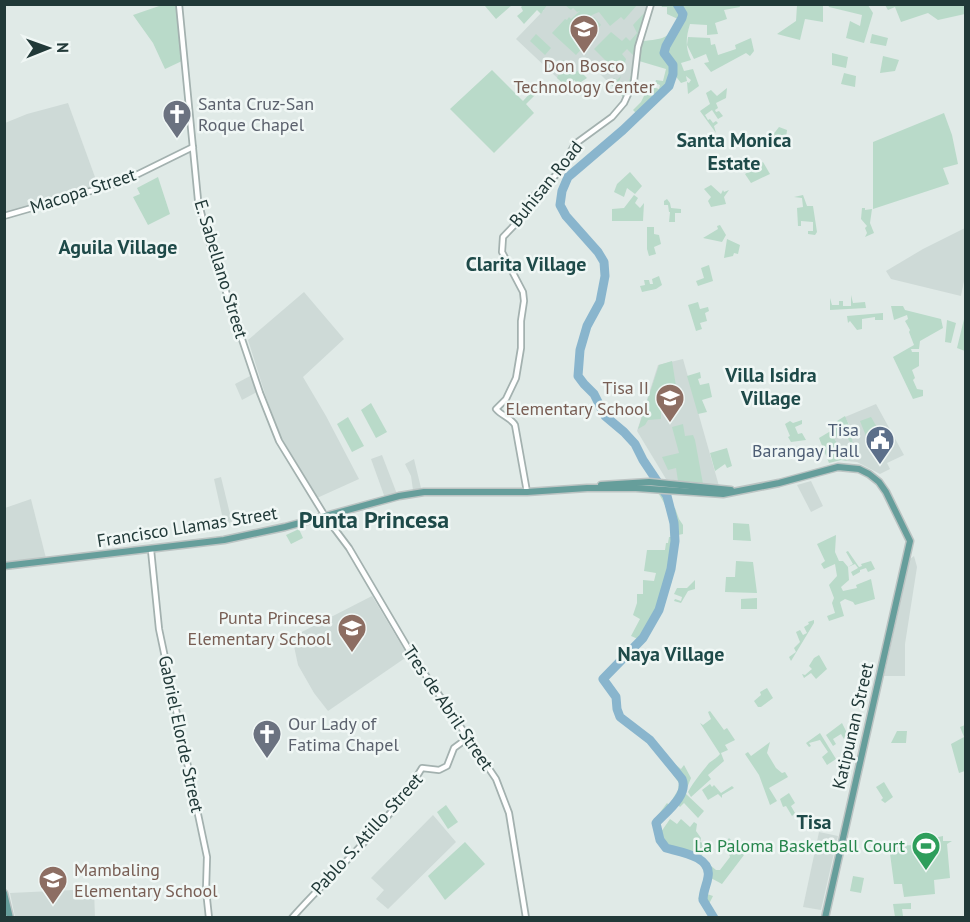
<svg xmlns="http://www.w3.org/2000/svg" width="970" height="922" viewBox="0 0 970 922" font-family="'PT Sans',sans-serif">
	<rect width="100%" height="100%" fill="#e0eae7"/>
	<g fill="#cedad7">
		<path d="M537,5H649L635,50V60L624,98L588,62L577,73L568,88L516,39L544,10Z"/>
		<path d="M68,103L99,188L5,214V123L27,114Z"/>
		<path d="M965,228V276L961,296L891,279L886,271L923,249Z"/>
		<path d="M304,292L344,339L303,377L326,416L359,479L317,498L283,443L266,397L248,340Z"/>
		<path d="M683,359L719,486L666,479L637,431L658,365Z"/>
		<path d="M252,375L257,392L242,400L235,384Z"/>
		<path d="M876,404L904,455L887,463L890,469L880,474L857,462L847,461L834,438L846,431L849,435L853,431L845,417Z"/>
		<path d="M382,455L397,494L385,498L371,459Z"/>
		<path d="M414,459L421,488L413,490L411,476L405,464Z"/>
		<path d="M221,477L232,522L224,524L214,479Z"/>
		<path d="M811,481L823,506L811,512L797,485Z"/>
		<path d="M31,499L46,558L5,562V508Z"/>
		<path d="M914,556L917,567L905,644V676H884L910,559Z"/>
		<path d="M372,596L408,656L328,711L314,693L298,665L292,637Z"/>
		<path d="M433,815L456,842L388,909L376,899L384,890L371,878Z"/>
		<path d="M819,832L838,836L821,910L803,907Z"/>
		<path d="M94,889L95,918L15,917L10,893Z"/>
	</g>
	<g fill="#b9dac9">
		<path d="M542,4L547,5L541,14L537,10L524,24L517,16L523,11L521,7L523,5Z"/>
		<path d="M162,5H176L182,61L165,69L153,43L133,15Z"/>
		<path d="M487,5V4L512,5L496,19L485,6Z"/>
		<path d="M565,5H637L624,20L621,17L610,26L599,12L592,15L577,29L579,31L594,17L601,25L587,39V43L576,55L552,33L565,19L567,20L569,17L571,19L580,11L577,12L573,8L571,10Z"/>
		<path d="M661,5L739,4L740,7L724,10L727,19L715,23L718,34L707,35V25L690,24C686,37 685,47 691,60L681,63L684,71L693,69L699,86L688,94L687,82L689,83L691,80L686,76L687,81L681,83L674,74L669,86L639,116L633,110L641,102L646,92L651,94L653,87L659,89L660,85L655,83L656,80L663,81L666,69L639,61L643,41C662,39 671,39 678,19L667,14V7H662Z"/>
		<path d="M797,5H823V22L805,19L800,40L777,34L796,21Z"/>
		<path d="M828,5H868L873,13L864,43L846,38L850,21L860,26L862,15L829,7Z"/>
		<path d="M885,5H965V14L938,20L928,13L901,22L895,7L888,10Z"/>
		<path d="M647,10L633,55L627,49L622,54L626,59L622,73L619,71L617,72L594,49L611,32L622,41L626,37L630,41L637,33L633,25Z"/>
		<path d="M536,34L551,48L545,55L530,41Z"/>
		<path d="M872,34L888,38L886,46L870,43Z"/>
		<path d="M688,37L710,38L711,45L715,44L718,55L736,49L735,45L751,38L754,51L750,56L746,53L711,72L704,63L709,62L706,54L694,59L687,45Z"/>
		<path d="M832,53L848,57L846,68L832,65Z"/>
		<path d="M883,56L899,60L895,71L880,73Z"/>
		<path d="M563,60L576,72L579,70L587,78L578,84L574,80L568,88L557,78Z"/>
		<path d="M634,67L624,98L609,82L614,78L617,80L621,76L618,85L626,88Z"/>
		<path d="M492,70L523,101L534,89L538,92L526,104L534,113L494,153L450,109Z"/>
		<path d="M844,73L856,76L855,87L841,84Z"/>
		<path d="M727,88L726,98L716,103L718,108L715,110L716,112L719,111L723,116L718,119L712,110L705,115L708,120L710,119L713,123L716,121L718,123L714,126L716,133L700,111L710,104L706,93L711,90L717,96Z"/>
		<path d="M944,113L952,135L958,164L943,168L949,184L873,209V142Z"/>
		<path d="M779,127L787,130L786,138H782V143L772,136Z"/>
		<path d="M763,162L770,174L751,183L745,174Z"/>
		<path d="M630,172L642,186L635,194L627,188L624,197L614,192L617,184Z"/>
		<path d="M158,177L170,214L148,225L133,197L140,194L137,188Z"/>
		<path d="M711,185L721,194L723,190L724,192L729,190L724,197L726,204L711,207L708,201L711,197L704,189Z"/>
		<path d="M634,195L638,198L635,203L640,208L644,203L643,221H612V209L624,208Z"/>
		<path d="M803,195L807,206H813L817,232L815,235L808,234V231H813V222L801,221V226H798L797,208L803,207L802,198L794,197Z"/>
		<path d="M667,199L670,203L671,208L681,209V213H675V222H669L670,212H669L668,205H664V201Z"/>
		<path d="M862,208H865V210L872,209L870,223L874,233L865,237L867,233L865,228L867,226L861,219Z"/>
		<path d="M720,225L726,235L722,242L703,238L718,229L717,226Z"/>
		<path d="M647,227H654V234L659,235L661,244L654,247L656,254L649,256L647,249Z"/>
		<path d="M727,239L740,245L738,254L734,253L733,256L724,258Z"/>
		<path d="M709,265L713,281L698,286L696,281L704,278L701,268Z"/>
		<path d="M659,276L662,285L656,289L642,292L640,286L645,285L644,280H649L650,284H653L652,279Z"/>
		<path d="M851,295L853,303L865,302L866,308L830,310V298L832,305H839V301H843V306H851Z"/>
		<path d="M698,302L700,309L708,307L709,311L705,313L707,321L700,323L702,329L696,331L688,305Z"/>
		<path d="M891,306H903L905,310L941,319L943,328L920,341L919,349H911L912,352H919V366L912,370L915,378L913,380L917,389L923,390V396L913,399L893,357L914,345L909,332L910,330L905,321L908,319L907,315L894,320Z"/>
		<path d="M883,313V320H875V317L862,319V329L857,330L850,321L848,323L847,316Z"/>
		<path d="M965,315V314V351L957,348Z"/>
		<path d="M947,320L956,323L951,343L945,342Z"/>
		<path d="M672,361L679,405L661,408V419L648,420L645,425L638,429L659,365Z"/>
		<path d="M700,372L701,378L698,379L700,385L709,383L712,397L702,400L707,412L698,414L687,376Z"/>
		<path d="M371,403L387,432L376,438L361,410Z"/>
		<path d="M845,416L849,425H851L856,437L852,438L853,447L847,437L853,431L849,426L843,433L834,438L847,461L841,460L829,463L819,438L834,429L837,421Z"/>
		<path d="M348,417L364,446L352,452L337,424Z"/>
		<path d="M871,417L890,450L881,454L878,434L866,436L860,421Z"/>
		<path d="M802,420V424L795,427L798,434L802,433L806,440L791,442L788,437L790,436L785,424L790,421L793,423Z"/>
		<path d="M683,424L685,436L693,435L695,440L703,484L678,481L676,468L668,470L662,457L679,453L672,427Z"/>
		<path d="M727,448L732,466L727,468L725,464L715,471L710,453Z"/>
		<path d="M658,493L667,494L671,507L675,508L679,519L683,525V534L678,535L677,537L670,580L672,581L666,596L664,595C661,603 656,611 654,618C650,632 650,635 638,646L635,643L638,639L631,636L640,619L633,615L637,603V594H643V580L654,581L656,573L644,571L647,550H665L666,543H668L669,537H671C670,519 668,507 658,493Z"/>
		<path d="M733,523L749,524L751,541L733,540Z"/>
		<path d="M299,529L303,538L291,544L286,535Z"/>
		<path d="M836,535L835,552L839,561H843L848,567L849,580L841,587L843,591L857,588L856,585L871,579L875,599L855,605L853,602L845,599L840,602L844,616L829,621L827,616L835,613L832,603L834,598L829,585L837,576L835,564L824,569L821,564L825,561L817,544Z"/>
		<path d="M848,551L859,567L862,566L861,564L871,561L875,569L868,572L866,568L860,570V572L853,576L851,572L858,568L855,564L848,567L853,564L846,552Z"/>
		<path d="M736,561L753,562L757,593L725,592L726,577H735Z"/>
		<path d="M695,580V589L688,591L681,603L674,601L675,599L681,601L682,597L674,594L677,588H687Z"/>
		<path d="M757,598V609H741V599Z"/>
		<path d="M814,620V623L791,661L789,657L796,652L794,648L800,642L796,632L800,630L803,635L807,633L804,627L809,624L808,622Z"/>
		<path d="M819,655L827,669L816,679L811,673L804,678L802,674L805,675L812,669L809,666L814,658Z"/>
		<path d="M767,688L773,698L761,707H758L754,701L761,695L760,692Z"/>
		<path d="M710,711L724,730L727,728L735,740L725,745L728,750L721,753L724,761L708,775L711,779L691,797L688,792C694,781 701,773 709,763C713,760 718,757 720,754L700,723L703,725L711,719L708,712Z"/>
		<path d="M842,723L848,735L844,739L841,734L833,739L836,744L833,746L826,735Z"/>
		<path d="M965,725V771L959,773L951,744L964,737L960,727Z"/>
		<path d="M897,731H907L906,743H891Z"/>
		<path d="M820,733L836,759L827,765L822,757L828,752L820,740L809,743L811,746L809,747L806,743Z"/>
		<path d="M648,735L659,746L669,763L671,761L681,769L684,765L691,778L685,793L704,811L698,818L684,803L680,807L676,803L658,823L661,832L670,819L677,824L681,819L690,827L694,822L697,824L696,831L701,838L700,842L706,844L701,859L669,849L663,850L655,832L653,822L667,803L669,805L678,790L679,783L654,749L645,741Z"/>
		<path d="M770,742L767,753L776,768L782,773L785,772L788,777L769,788L777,801L770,805L759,775L745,754L748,752L751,756Z"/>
		<path d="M884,782L893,797L885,803L881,800L883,798L876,787Z"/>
		<path d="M710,784L712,787L714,785L721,793L732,786L734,788L722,795V798L718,794L708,800L702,790Z"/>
		<path d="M789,793L795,803L791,806L795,813L792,816L786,806L783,807L780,799Z"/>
		<path d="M446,805L458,822L448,829L437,812Z"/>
		<path d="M943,836V841H952L947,844L950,878L934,880L935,894L904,897L902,884H894L889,846L917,845L918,841L938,840V837Z"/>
		<path d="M729,838L731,840L727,844L735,852L739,849L744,855L722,884L709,877L711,866L716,870H720L730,857L729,854L721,847Z"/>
		<path d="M465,842L485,864L445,900L428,876Z"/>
		<path d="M853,876L864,878L861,893L850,891Z"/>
		<path d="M703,887L709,890L707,894L713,896L708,906L704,908L698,898L701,896Z"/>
		<path d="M911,903V909H902L903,916L905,917H895L893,904Z"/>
	</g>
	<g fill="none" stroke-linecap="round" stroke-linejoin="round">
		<path stroke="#89b5cd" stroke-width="9" d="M677,4L683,14L682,18L666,46L664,53L673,65V74L669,86L623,130L568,177L562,191L560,205L566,216L598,252L604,262L605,276L600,302L587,326L580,350L578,376L584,384L594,394L605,416L624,432L635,444L643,460L667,496L674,523L675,541L671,569L659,610L643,638L603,679L616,697L617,709L620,717L650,740L682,779C689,795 666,812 656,823L660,840L666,848C680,852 712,856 708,877C707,885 703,891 703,900L714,918"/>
		<g stroke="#a3b1af" stroke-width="8">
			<g id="minor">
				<path d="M179,4L198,200L206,232L260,393L279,441L325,516L349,548L412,655L496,779L509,813L526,918"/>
				<path d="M4,216L122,182L193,147"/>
				<path d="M527,492L515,425C511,418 502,416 496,409L506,399L516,378L521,348V321L524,301L523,292L502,252L503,237L526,213L533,197L559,172L575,144L612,117L624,103L634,81L638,47L651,4"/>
				<path d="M151,550L159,629L207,857L206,890L209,918"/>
				<path d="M292,918C335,869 390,824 422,768L439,770L447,766L454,748L469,737"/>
			</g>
		</g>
		<g stroke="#bcc4c3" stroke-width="9">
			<g id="major">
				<path d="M601,485L649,482L731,490"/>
				<path d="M4,566L224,540L285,527L399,496L424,492H527L587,488H636L723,494L779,483L838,467L859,469L869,474L879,482L886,492L910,541L825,918"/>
				<path d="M4,893L10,918"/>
			</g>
		</g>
		<use href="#minor" stroke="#fff" stroke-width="4.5"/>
		<use href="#major" stroke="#669e9b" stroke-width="6"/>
	</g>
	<defs>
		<g id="university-pin" transform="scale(1.5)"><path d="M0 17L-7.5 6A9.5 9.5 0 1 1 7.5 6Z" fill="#8d6e63" stroke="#f0f7f5"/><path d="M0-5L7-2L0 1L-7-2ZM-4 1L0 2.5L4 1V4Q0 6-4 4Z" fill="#fff"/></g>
		<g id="church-pin" transform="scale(1.5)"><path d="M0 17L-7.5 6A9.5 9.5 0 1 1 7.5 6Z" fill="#6b7280" stroke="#f0f7f5"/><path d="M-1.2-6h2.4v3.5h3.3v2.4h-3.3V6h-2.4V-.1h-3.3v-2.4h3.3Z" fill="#fff"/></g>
		<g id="school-pin" transform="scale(1.5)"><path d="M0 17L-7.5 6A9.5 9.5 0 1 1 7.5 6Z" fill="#8d6e63" stroke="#f0f7f5"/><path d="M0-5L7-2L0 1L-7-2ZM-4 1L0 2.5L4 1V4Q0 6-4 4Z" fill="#fff"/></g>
		<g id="civic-pin" transform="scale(1.5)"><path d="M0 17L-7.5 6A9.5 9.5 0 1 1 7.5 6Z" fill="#5c6f8a" stroke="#f0f7f5"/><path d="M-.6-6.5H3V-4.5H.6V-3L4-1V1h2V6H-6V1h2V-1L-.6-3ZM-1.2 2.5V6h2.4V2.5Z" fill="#fff"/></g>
		<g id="stadium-pin" transform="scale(1.5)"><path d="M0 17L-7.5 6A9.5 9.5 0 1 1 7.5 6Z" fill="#2e9e5b" stroke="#f0f7f5"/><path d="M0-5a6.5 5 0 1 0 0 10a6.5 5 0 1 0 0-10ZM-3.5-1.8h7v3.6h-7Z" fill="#fff"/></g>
	</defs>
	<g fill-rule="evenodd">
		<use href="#university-pin" x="584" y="29"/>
		<use href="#church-pin" x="177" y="114"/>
		<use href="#school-pin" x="670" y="398"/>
		<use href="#civic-pin" x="880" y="440"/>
		<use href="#school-pin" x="352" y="628"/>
		<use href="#church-pin" x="267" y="734"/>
		<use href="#stadium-pin" x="926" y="846"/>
		<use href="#school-pin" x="53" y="880"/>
	</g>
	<g text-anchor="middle" stroke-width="5" stroke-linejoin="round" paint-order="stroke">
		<g font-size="18" fill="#785e54" stroke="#f0f7f5" text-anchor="end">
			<text x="584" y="72" text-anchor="middle">Don Bosco<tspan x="584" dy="21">Technology Center</tspan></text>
			<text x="649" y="394">Tisa II<tspan x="649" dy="21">Elementary School</tspan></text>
			<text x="331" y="624">Punta Princesa<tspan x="331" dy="21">Elementary School</tspan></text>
			<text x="74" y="876" text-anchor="start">Mambaling<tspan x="74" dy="21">Elementary School</tspan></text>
		</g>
		<g font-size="18" fill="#5b616d" stroke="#f0f7f5" text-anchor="start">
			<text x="198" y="110">Santa Cruz-San<tspan x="198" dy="21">Roque Chapel</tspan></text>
			<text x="288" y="730">Our Lady of<tspan x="288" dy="21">Fatima Chapel</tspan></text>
		</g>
		<g font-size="18" fill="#213938" stroke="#f0f7f5">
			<text transform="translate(546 184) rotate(-51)" y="6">Buhisan Road</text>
			<text transform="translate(83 191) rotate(-18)" y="6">Macopa Street</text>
			<text transform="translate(221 269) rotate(73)" y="6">E. Sabellano Street</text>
			<text transform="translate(187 527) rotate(-9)" y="6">Francisco Llamas Street</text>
			<text transform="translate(448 708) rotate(56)" y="6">Tres de Abril Street</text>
			<text transform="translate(853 726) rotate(-77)" y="6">Katipunan Street</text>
			<text transform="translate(181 734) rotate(78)" y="6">Gabriel Elorde Street</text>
			<text transform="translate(367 834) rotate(-48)" y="6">Pablo S. Atillo Street</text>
		</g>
		<g font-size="18" fill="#4e5e75" stroke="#f0f7f5" text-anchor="end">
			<text x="859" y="436">Tisa<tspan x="859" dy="21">Barangay Hall</tspan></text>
		</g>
		<g font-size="18" fill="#27864d" stroke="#f0f7f5" text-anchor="end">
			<text x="905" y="852">La Paloma Basketball Court</text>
		</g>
		<g font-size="20" font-weight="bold" fill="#1e4a49" stroke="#f0f7f5">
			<text x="734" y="147">Santa Monica<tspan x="734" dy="23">Estate</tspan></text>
			<text x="118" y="254">Aguila Village</text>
			<text x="526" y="271">Clarita Village</text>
			<text x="771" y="382">Villa Isidra<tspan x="771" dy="23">Village</tspan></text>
			<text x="671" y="661">Naya Village</text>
			<text x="814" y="829">Tisa</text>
		</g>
		<g font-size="24" font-weight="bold" fill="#1e4a49" stroke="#f0f7f5">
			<text x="374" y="528">Punta Princesa</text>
		</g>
	</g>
	<rect width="970" height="922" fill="none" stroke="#213938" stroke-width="12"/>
	<g transform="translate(48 48) rotate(89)" stroke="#f0f7f5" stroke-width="4.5" paint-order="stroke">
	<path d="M0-4.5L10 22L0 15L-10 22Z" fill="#213938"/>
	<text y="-9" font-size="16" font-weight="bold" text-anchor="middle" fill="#213938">N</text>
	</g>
</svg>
